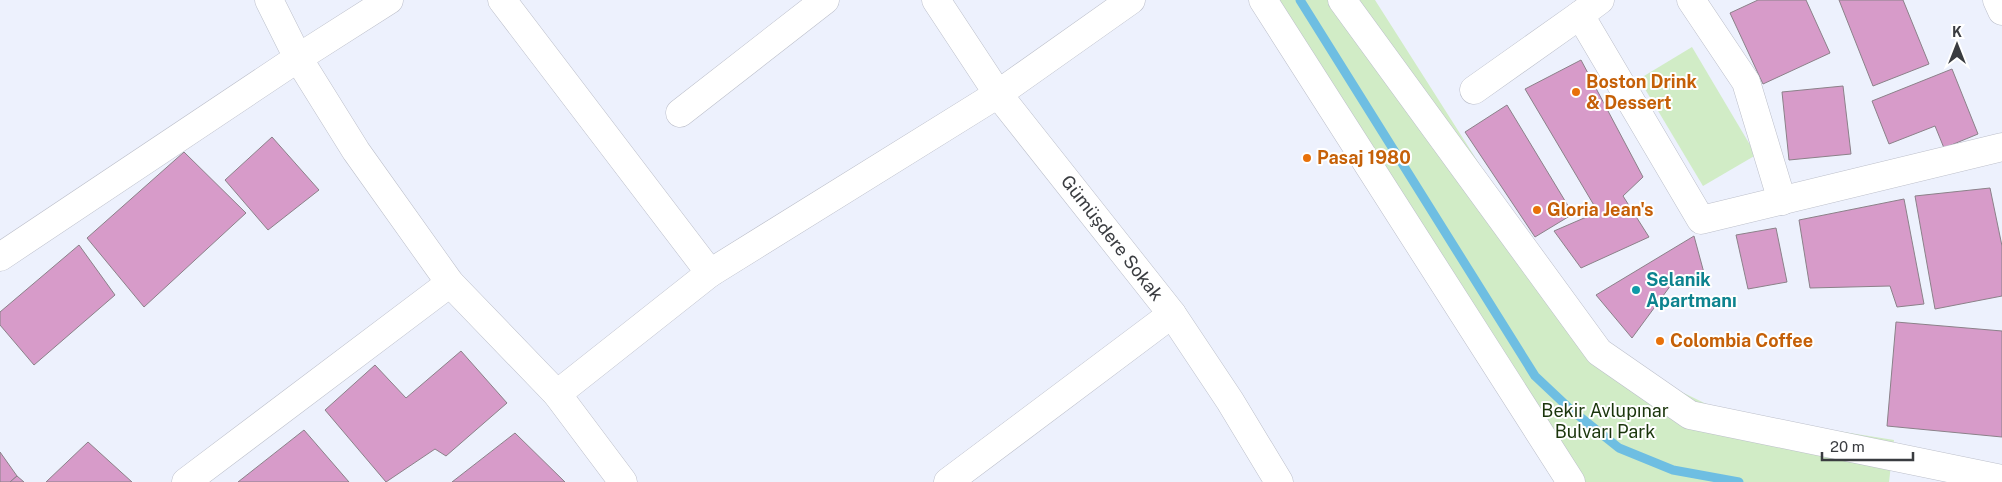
<svg xmlns="http://www.w3.org/2000/svg" width="2002" height="482" viewBox="0 0 2002 482" font-family="'Public Sans',sans-serif">
	<rect width="100%" height="100%" fill="#edf1fd"/>
	<g fill="#d1ecc6">
		<path d="M1263,0H1375L1599,352L1725,413L1894,440L1889,482H1572Z"/>
		<path d="M1692,47L1756,155L1703,186L1639,79Z"/>
	</g>
	<g fill="none" stroke-linecap="round" stroke-linejoin="round">
		<path stroke="#6ebee2" stroke-width="9" d="M1300,0L1535,376L1569,408L1619,448L1673,470L1739,482"/>
	</g>
	<g fill="#d79bc9" stroke="#8b8189">
		<path d="M1758,0H1806L1830,53L1763,84L1730,13Z"/>
		<path d="M1839,0H1903L1929,64L1873,86Z"/>
		<path d="M1581,60L1643,177L1623,196L1649,237L1581,268L1554,231L1598,212L1525,89Z"/>
		<path d="M1952,69L1978,134L1944,148L1935,126L1889,144L1872,101Z"/>
		<path d="M1843,86L1851,154L1789,160L1782,92Z"/>
		<path d="M1507,105L1573,214L1535,237L1465,132Z"/>
		<path d="M272,137L319,190L268,230L225,180Z"/>
		<path d="M184,152L246,213L144,307L87,238Z"/>
		<path d="M1990,188L2002,246V296L1935,309L1915,196Z"/>
		<path d="M1904,199L1924,304L1897,307L1890,286L1810,288L1799,220Z"/>
		<path d="M1776,228L1787,282L1748,289L1736,235Z"/>
		<path d="M1694,236L1707,284L1671,285L1632,338L1596,295Z"/>
		<path d="M79,245L115,295L34,365L0,325V312Z"/>
		<path d="M1896,322L2002,331V437L1887,426Z"/>
		<path d="M461,351L507,403L446,456L435,449L386,482L325,410L375,365L406,398Z"/>
		<path d="M304,430L349,482H238Z"/>
		<path d="M515,433L565,482H452Z"/>
		<path d="M88,442L132,482H46Z"/>
		<path d="M0,452L17,476L10,482H0Z"/>
		<path d="M17,476L24,482H10Z"/>
	</g>
	<g fill="none" stroke-linecap="round" stroke-linejoin="round">
		<g stroke="#bcbfca" stroke-width="29">
			<g id="minor">
				<path d="M269,0L298,58L356,151L450,283L557,394L623,482"/>
				<path d="M502,0L710,273"/>
				<path d="M936,0L998,94L1172,314L1230,401L1279,482"/>
				<path d="M1263,0L1571,482"/>
				<path d="M1342,0L1599,352L1690,415L2002,479"/>
				<path d="M1600,0L1580,15L1701,220L2002,147"/>
				<path d="M1691,0L1746,82L1782,201"/>
				<path d="M1997,0L2002,11"/>
				<path d="M1474,90L1580,15"/>
				<path d="M680,113L825,0"/>
				<path d="M0,257L298,58L389,0"/>
				<path d="M557,394L710,273L998,94L1131,0"/>
				<path d="M186,482L450,283"/>
				<path d="M948,482L1172,314"/>
			</g>
		</g>
		<use href="#minor" stroke="#fff" stroke-width="28"/>
	</g>
	<g fill="#e8710a" stroke="#fff" stroke-width="2">
		<circle cx="1576" cy="92" r="5"/>
		<circle cx="1307" cy="158" r="5"/>
		<circle cx="1537" cy="210" r="5"/>
		<circle cx="1660" cy="341" r="5"/>
	</g>
	<circle fill="#0f9aa8" stroke="#fff" stroke-width="2" cx="1636" cy="290" r="5"/>
	<g text-anchor="middle" stroke-width="4" stroke-linejoin="round" paint-order="stroke">
		<g font-size="18" font-weight="bold" fill="#c56008" stroke="#fff" text-anchor="start">
			<text x="1586" y="88">Boston Drink<tspan x="1586" dy="21">&amp; Dessert</tspan></text>
			<text x="1317" y="164">Pasaj 1980</text>
			<text x="1547" y="216">Gloria Jean's</text>
			<text x="1670" y="347">Colombia Coffee</text>
		</g>
		<g font-size="18" fill="#3a3c40" stroke="#fff">
			<text transform="translate(1112 238) rotate(52)" y="6">Gümüşdere Sokak</text>
		</g>
		<g font-size="18" font-weight="bold" fill="#0d838f" stroke="#fff" text-anchor="start">
			<text x="1646" y="286">Selanik<tspan x="1646" dy="21">Apartmanı</tspan></text>
		</g>
		<g font-size="18" fill="#1a350b" stroke="#fff">
			<text x="1605" y="417">Bekir Avlupınar<tspan x="1605" dy="21">Bulvarı Park</tspan></text>
		</g>
	</g>
	<g transform="translate(1957 45)" stroke="#ffffff" stroke-width="4" paint-order="stroke">
	<path d="M0-4L9 19L0 12L-9 19Z" fill="#3a3c40"/>
	<text y="-8" font-size="14" font-weight="bold" text-anchor="middle" fill="#3a3c40">K</text>
	</g>
	<path d="M1822 452v8h91v-8" fill="none" stroke="#3a3c40" stroke-width="2.5"/>
	<text x="1830" y="452" font-size="15" fill="#3a3c40" stroke="#ffffff" stroke-width="4" paint-order="stroke">20 m</text>
</svg>
